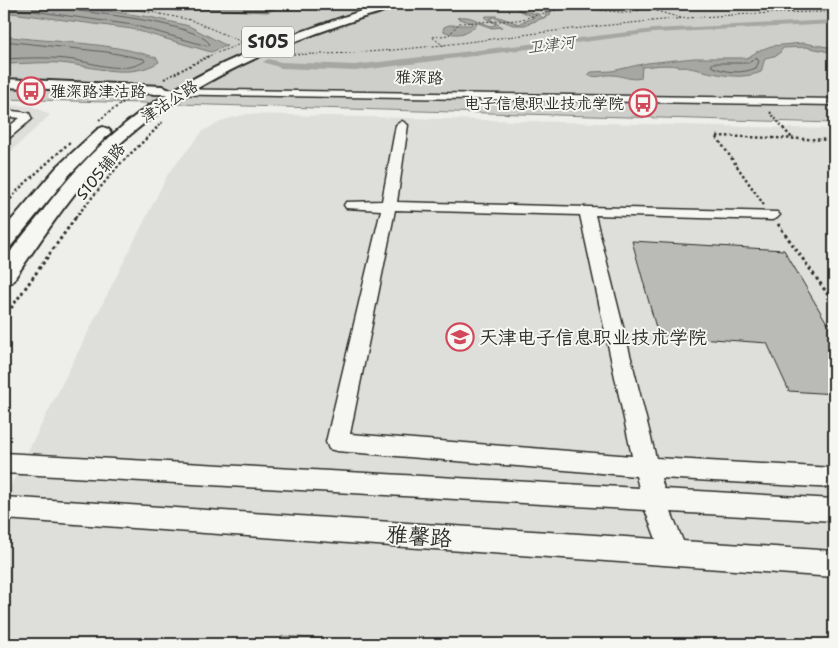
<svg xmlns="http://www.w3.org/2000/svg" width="838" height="648" viewBox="0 0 838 648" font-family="'Shantell Sans','LXGW WenKai TC',sans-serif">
	<rect width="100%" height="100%" fill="#eeeeea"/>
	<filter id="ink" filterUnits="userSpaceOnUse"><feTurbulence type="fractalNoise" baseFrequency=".02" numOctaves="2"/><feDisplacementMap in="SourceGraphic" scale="10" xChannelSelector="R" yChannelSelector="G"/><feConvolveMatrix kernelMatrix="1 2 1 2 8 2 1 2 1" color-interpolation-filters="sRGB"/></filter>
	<g filter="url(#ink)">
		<g fill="#dededb">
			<path d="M4,105L32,106L50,115L4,158Z"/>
			<path d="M247,114L834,129V644H4V499L168,174L203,131L224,120Z"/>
		</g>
		<g fill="#cececa" stroke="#7c7c7a">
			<path d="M4,4H834V123L4,99Z"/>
			<path d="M282,636L406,644H280Z"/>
		</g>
		<g fill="#a6a6a3" stroke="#757573">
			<path d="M4,4H59L150,17L189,26L227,46L211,52L132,29L4,12Z"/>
			<path d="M136,4H280L283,6L267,12L206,9L178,11Z"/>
			<path d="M528,4H552L548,9L551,15L525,25H513L493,17L490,19L502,27L492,28L478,23C468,34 457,37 443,31L444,27L449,25H471L472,23L457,18C469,13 481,24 492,26L496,24L485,18L486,16H496L519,24L534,17L518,10L538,14L543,18L546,16L545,10L527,6Z"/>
			<path d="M4,36C54,43 108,41 157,58L159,62C131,79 99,68 69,64C48,61 25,64 4,64Z"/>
			<path d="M803,43L834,48V50H829L834,53L806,47L783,48L778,55L765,58L761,72C733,83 705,69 677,66C665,64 654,66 642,67L641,78C630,81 623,75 612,75C603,74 599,79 588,75L591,72L612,71L647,63L694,58H747L758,51L771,46Z"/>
		</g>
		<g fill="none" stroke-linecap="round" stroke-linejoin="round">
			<g stroke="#5c5c5b" stroke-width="1">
				<path d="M165,4H223L257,7L277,4"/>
				<path d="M4,7L133,25L207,46L210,44C196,24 105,14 79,11L75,4"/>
				<path d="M4,41L107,52L144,59L145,61C122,76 91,61 66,59C45,57 24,58 4,59"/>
				<path d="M756,58L759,61L756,68C742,74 725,73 711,66L713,63H748Z"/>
			</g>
			<path fill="#a6a6a3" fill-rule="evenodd" d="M834,20V24L654,33L355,71L281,68L263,62L268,59L281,62L355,65L654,29Z"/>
		</g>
		<path fill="#babab7" stroke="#2b2b2b" d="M632,241L784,250L827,323H834V394L789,391L767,343L658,335Z"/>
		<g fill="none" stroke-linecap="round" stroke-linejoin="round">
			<g stroke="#2b2b2b" stroke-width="3">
				<g id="minor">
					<path d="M157,89L834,99V105L153,94L152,92Z"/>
					<path d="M4,110L29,113L32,119L8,139L4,140V130L20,118L4,116Z"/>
					<path d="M402,121L408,125L397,202L777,212L780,215L777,218L772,220L595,215L656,458L834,468V488L661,478L664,489L834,499V521L671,512L683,541L834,551V577L4,519V497L656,539L645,510L4,473V453L639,488L636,476L337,451L329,449L326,442L381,210L346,208L344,205L346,202L382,201L396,125ZM395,210L580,215L632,456L350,434Z"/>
				</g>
			</g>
			<g stroke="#2b2b2b" stroke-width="4">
				<g id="major">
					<path d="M382,4H396C388,12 369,15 358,19C330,28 303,38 276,49C214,76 153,109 105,158C70,195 41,240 12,282L4,284C4,277 2,267 5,261C14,244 30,228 42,212C66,180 93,150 125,124C198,64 293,34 382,4Z"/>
					<path d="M4,79L162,86L169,90L162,94L4,87Z"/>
					<path d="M103,127L108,129L111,132L108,135L69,175L11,246L4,248V229L9,223L57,167L98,129Z"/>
				</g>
			</g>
			<g stroke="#2b2b2b" stroke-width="1" stroke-dasharray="2 2" stroke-linecap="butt">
				<path d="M89,4L129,8L191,20L242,42"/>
				<path d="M402,7L411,4"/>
				<path d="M444,46L432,37L449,35L459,23L518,20L568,7L630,13L646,8L681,18"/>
				<path d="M285,54C373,56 459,43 546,32C642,21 737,12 834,12"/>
				<path d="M206,57L275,31"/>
			</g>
			<g stroke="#2b2b2b" stroke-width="2" stroke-dasharray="2 2" stroke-linecap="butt">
				<path d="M164,79L209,56"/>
				<path d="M770,112L784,129"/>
				<path d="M99,120L126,100"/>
				<path d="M155,129L164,121"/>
			</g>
			<g stroke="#2b2b2b" stroke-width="2.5" stroke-dasharray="2.5 2.5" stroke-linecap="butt">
				<path d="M783,128L792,138"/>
				<path d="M764,205L716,136L834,140"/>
				<path d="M4,207L19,189L70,142"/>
				<path d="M75,218L119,165L157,128"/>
			</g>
			<g stroke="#2b2b2b" stroke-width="3" stroke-dasharray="3 3" stroke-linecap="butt">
				<path d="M778,224L827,293H834"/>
				<path d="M4,318L76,217"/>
			</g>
			<path stroke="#2b2b2b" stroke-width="4" stroke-dasharray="4.5 4.5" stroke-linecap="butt" d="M4,334H11"/>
			<use href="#minor" fill="#f6f6f2" fill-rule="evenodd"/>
			<use href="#major" fill="#f6f6f2" fill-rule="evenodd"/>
		</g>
	</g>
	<defs>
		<g id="bus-ring" transform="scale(1.4375)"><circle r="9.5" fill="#f6f6f2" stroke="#d1495b" stroke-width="1.5"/><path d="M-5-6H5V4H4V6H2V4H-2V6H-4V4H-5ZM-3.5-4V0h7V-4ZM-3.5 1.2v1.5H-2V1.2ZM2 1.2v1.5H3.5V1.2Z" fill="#d1495b"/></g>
		<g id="university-ring" transform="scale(1.4375)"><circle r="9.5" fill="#f6f6f2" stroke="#d1495b" stroke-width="1.5"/><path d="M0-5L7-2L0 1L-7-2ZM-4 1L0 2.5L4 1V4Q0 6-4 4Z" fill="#d1495b"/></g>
	</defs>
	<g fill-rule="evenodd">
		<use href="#bus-ring" x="31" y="91"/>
		<use href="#bus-ring" x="643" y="103"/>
		<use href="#university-ring" x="460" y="337"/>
	</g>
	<g text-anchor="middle" stroke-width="4" stroke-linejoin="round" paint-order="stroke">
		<g font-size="16" font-style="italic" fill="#565655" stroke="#f6f6f2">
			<text transform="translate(551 44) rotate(-7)" y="6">卫津河</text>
		</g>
		<g font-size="16" fill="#2b2b2b" stroke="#f6f6f2">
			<text transform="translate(419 77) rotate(1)" y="6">雅深路</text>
			<text transform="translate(169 101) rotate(-33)" y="6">津沽公路</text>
			<text transform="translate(100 171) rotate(-51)" y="6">S105辅路</text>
		</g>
		<g font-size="16" fill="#2b2b2b" stroke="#f6f6f2" text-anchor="start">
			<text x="50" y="97">雅深路津沽路</text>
			<text x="624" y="109" text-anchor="end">电子信息职业技术学院</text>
		</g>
		<rect fill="#f6f6f2" stroke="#686867" stroke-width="1" x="242" y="26.5" width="52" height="31" rx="4"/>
		<g font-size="18" font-weight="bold" fill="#2b2b2b">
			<text x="268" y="48">S105</text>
		</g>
		<g font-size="19" fill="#2b2b2b" stroke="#f6f6f2" text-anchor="start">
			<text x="479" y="344">天津电子信息职业技术学院</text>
		</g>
		<g font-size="22" fill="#2b2b2b" stroke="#f6f6f2">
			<text transform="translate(419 536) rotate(4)" y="8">雅馨路</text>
		</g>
	</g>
	<rect width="838" height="648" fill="none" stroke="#f6f6f2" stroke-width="20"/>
	<rect x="10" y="10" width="818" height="628" fill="none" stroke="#2b2b2b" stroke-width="2" filter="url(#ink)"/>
</svg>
